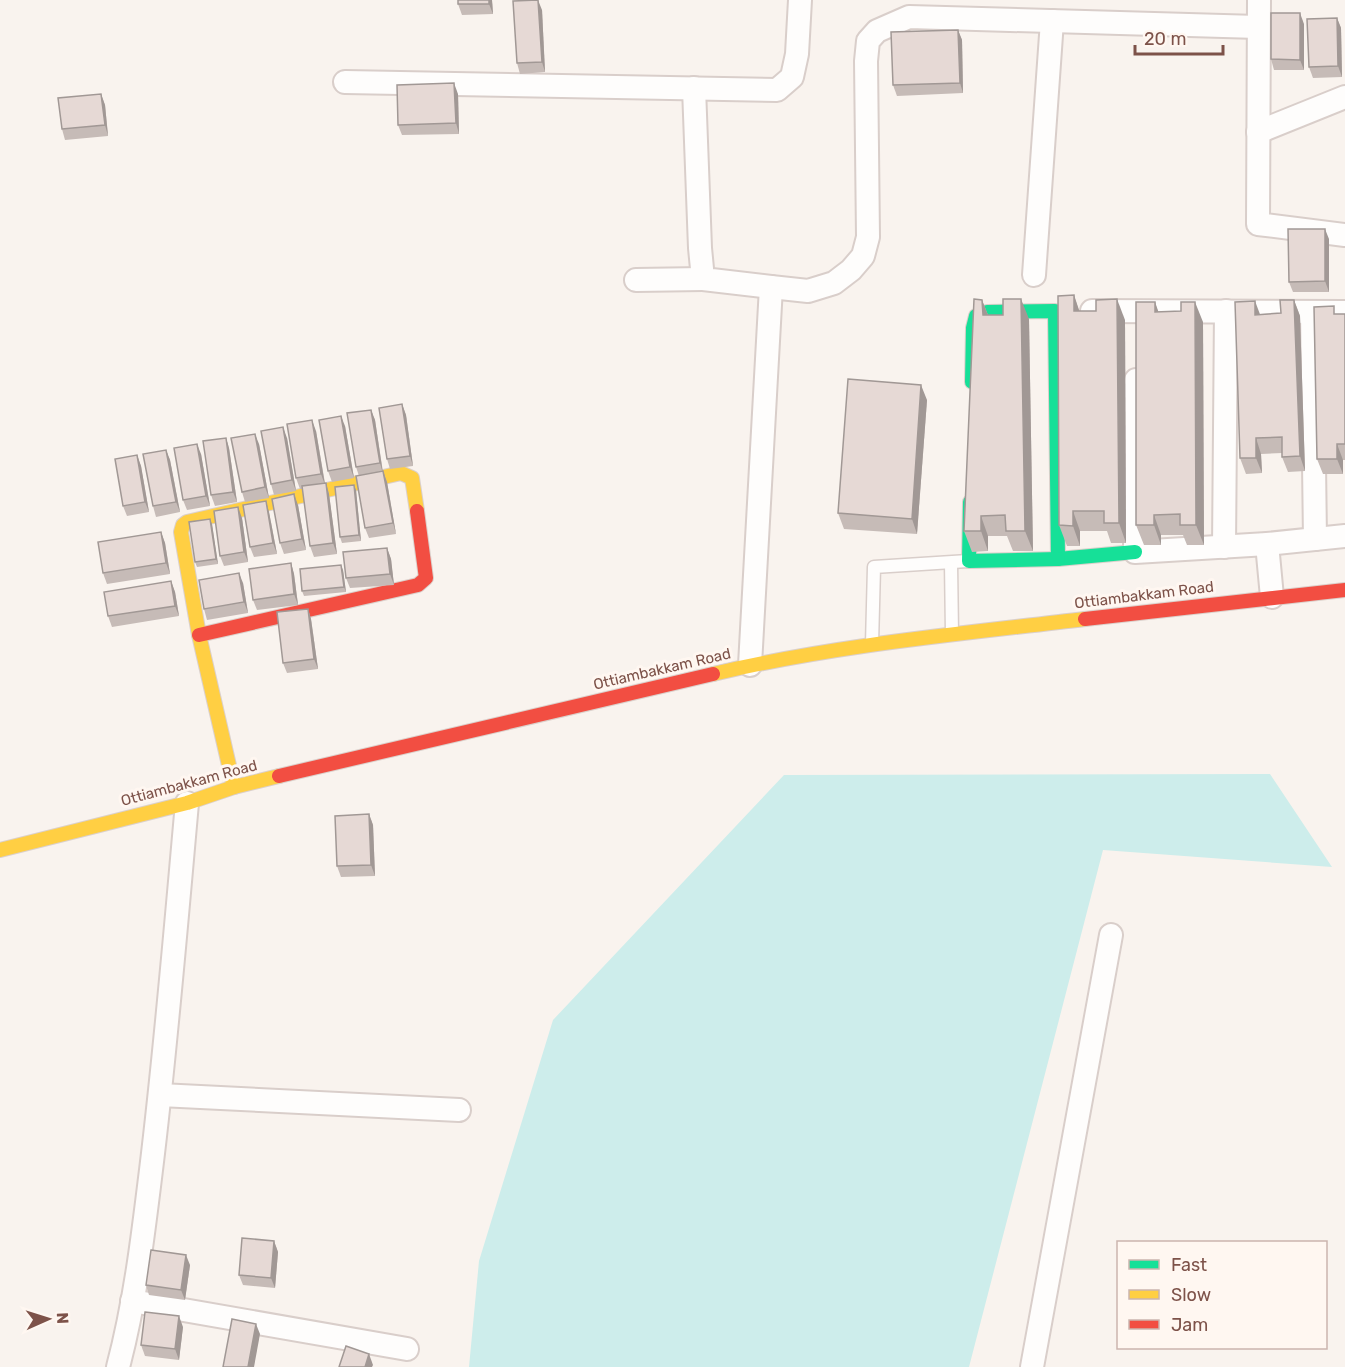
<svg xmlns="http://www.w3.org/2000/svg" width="1345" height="1367" viewBox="0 0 1345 1367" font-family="Rubik,sans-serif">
	<rect width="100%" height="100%" fill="#f9f3ee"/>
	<path fill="#cdedeb" d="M1270,774L1332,867L1103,850L969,1367H469L479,1261L553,1020L784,775Z"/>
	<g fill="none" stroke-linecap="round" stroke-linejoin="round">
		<g stroke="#d9ceca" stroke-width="15">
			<g id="lane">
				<path d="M951,563L952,634"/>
				<path d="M872,644L874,567L968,561"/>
			</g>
		</g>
		<g stroke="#d9ceca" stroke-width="26">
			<g id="street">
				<path d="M1259,0L1258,224L1345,235"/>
				<path d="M345,82L777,90L792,77L797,54L800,0"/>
				<path d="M694,88L700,248L703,279L771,287L750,665"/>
				<path d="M1258,132L1345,97"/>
				<path d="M1034,275L1052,21"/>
				<path d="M636,280L703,279"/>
				<path d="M771,287L808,291L834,283L851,270L863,256L868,237L866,61L868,41L877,31L909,17L1258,27"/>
				<path d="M1092,311L1345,312"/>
				<path d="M1312,312L1315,539"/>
				<path d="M1136,380L1135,552L1267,544L1345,536"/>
				<path d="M1267,544L1272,597"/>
				<path d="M1224,547L1226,311"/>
				<path d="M160,1095L459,1110"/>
				<path d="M132,1301L407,1349"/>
				<path d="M118,1367C135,1303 143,1236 151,1170C166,1048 176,925 187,803"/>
				<path d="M1032,1367L1111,935"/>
			</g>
		</g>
		<g stroke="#dbd0cb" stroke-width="16">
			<g id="fast">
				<path d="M972,382L973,328L976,316L987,312L1055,311L1058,559L1135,552"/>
				<path d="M970,502L969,561L1058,559"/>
			</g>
		</g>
		<g stroke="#dbd0cb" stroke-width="16">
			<g id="slow">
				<path d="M713,674C835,645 960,634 1085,619"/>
				<path d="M234,787L199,635L181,532L183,525L187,522L401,473L412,478L417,511"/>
				<path d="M0,850L187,803L234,787L279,776"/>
			</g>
		</g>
		<g stroke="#dbd0cb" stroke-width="16">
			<g id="jam">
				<path d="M1085,619L1345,590"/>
				<path d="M199,635L418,585L426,578L417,511"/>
				<path d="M279,776L713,674"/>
			</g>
		</g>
		<use href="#lane" stroke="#fefdfc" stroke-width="12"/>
		<use href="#street" stroke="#fefdfc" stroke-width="22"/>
		<use href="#fast" stroke="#16e098" stroke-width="14"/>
		<use href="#slow" stroke="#ffcf43" stroke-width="14"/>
		<use href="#jam" stroke="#f24e42" stroke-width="14"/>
	</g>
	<g fill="#c6bbb7">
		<path d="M458,0H492L493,14L462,15L458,4Z"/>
		<path d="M542,10L545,72L520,74L517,63Z"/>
		<path d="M1337,18L1341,28L1342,77L1313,78L1309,67Z"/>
		<path d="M1304,24V70H1274L1271,59Z"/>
		<path d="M958,30L962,40L963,93L897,96L893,85Z"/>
		<path d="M101,94L105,105L108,136L65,140L62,129Z"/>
		<path d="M458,94L459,134L402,135L398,125Z"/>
		<path d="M1329,239V292H1293L1289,282Z"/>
		<path d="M1074,295L1079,311L1125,320L1126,543H1111L1107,531H1080V546H1067L1059,525Z"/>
		<path d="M982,300L988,315L1029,319L1033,551H1013L1007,536H988V551L972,552L964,531Z"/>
		<path d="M1294,300L1300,316L1305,471L1288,472L1282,457V453L1261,454L1262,473L1246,474L1240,458L1260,314L1281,313Z"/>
		<path d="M1155,302L1158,312L1203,322L1204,545H1187L1183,535H1161V545H1144L1136,525Z"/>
		<path d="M1345,314V460H1343V474H1323L1317,459Z"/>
		<path d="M927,400L917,534L844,529L838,513Z"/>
		<path d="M402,404L406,415L413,466L390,469L387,459Z"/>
		<path d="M371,410L375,420L383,472L387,482L396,534L369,538L365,528L359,476L356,467Z"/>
		<path d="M345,426L354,478L332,482L328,471Z"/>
		<path d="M316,431L325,483H326L329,494L337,554L314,557L310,546L303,489H300L296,478Z"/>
		<path d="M226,438L229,448L237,502L215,506L211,495Z"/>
		<path d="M287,438L296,491L274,495L271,484Z"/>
		<path d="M259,444L269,498L245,502L242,492Z"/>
		<path d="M166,450L170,460L180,512L156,517L153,506Z"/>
		<path d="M201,454L210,506L187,510L183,500Z"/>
		<path d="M137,455L141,466L149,512L127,516L123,506Z"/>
		<path d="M354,485L356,490L361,541L342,543L340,537Z"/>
		<path d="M298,505L306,550L284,554L280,543Z"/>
		<path d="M269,512L277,554L254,557L250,547Z"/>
		<path d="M242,518L248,562L224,566L220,556Z"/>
		<path d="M212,524L218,564L197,567L195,562Z"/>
		<path d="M161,532L165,543L170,574L107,584L103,573Z"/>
		<path d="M387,548L391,559L394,585L350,588L346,578Z"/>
		<path d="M291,563L294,574L298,605L257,610L253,600Z"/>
		<path d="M343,570L346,592L304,596L302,591Z"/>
		<path d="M171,581L175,592L179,616L112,627L108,616Z"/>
		<path d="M243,583L248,613L207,620L204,609Z"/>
		<path d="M308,609L311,619L318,669L287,673L283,663Z"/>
		<path d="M369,814L373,825L375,876L341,877L337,866Z"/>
		<path d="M274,1241L278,1252L275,1288L243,1285L239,1275Z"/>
		<path d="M190,1265L185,1300L149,1295L146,1285Z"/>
		<path d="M183,1327L179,1360L145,1356L141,1345Z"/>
	</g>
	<g fill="#a19895">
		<path d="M489,0H492L493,14L489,4Z"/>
		<path d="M538,0L542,10L545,72L542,62Z"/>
		<path d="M1300,13L1304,24V70L1300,60Z"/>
		<path d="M1337,18L1341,28L1342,77L1338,66Z"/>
		<path d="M958,30L962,40L963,93L960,83Z"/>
		<path d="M454,83L458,94L459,134L456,123Z"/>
		<path d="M101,94L105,105L108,136L105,125Z"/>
		<path d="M1325,229L1329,239V292L1325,281Z"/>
		<path d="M1074,295L1081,316L1074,311Z"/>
		<path d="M1021,299L1029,319L1033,551L1025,531Z"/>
		<path d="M1117,299L1125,320L1126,543L1119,523Z"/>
		<path d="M982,300L990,320L983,315Z"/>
		<path d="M1294,300L1300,316L1305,471L1300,456Z"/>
		<path d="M1255,301L1261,317L1255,315Z"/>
		<path d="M1155,302L1162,322L1155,312Z"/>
		<path d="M1195,302L1203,322L1204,545L1196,525Z"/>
		<path d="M921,385L927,400L917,534L912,519Z"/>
		<path d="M402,404L406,415L413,466L410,456Z"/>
		<path d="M371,410L375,420L383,474L380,463Z"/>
		<path d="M341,416L345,426L354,478L350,467Z"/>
		<path d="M312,420L316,431L325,485L321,474Z"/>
		<path d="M283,427L287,438L296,491L292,480Z"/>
		<path d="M255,434L259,444L269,498L265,487Z"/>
		<path d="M226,438L229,448L237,502L233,492Z"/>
		<path d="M1256,438L1261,454L1262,473L1256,458Z"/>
		<path d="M197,444L201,454L210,506L206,496Z"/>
		<path d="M1337,444L1343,460V474L1337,459Z"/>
		<path d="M166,450L170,460L180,512L176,502Z"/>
		<path d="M137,455L141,466L149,512L145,502Z"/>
		<path d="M383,471L387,482L396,534L393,523Z"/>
		<path d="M326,483L329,494L337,554L333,543Z"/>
		<path d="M354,485L356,490L361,541L359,535Z"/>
		<path d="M294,494L298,505L306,550L302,539Z"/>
		<path d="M266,501L269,512L277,554L273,543Z"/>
		<path d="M238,507L242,518L248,562L244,552Z"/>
		<path d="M1073,511L1080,531V546L1073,526Z"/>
		<path d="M1154,515L1161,535V545L1154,525Z"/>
		<path d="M981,516L988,536V551L981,531Z"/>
		<path d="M210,519L212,524L218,564L216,559Z"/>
		<path d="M161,532L165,543L170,574L166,563Z"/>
		<path d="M387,548L391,559L394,585L390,574Z"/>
		<path d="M291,563L294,574L298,605L294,594Z"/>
		<path d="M341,565L343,570L346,592L344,587Z"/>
		<path d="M239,573L243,583L248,613L244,602Z"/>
		<path d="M171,581L175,592L179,616L175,606Z"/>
		<path d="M308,609L311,619L318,669L314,659Z"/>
		<path d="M369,814L373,825L375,876L371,865Z"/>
		<path d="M274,1241L278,1252L275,1288L271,1278Z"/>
		<path d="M186,1255L190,1265L185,1300L181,1290Z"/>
		<path d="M179,1316L183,1327L179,1360L175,1349Z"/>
		<path d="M256,1324L260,1334L254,1367H248Z"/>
		<path d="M369,1354L373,1365L372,1367H365Z"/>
	</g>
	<g fill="#e6d9d5" stroke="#a19895" stroke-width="1.5">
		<rect x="458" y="0" width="31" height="4"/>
		<path d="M538,0L542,62L517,63L513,1Z"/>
		<path d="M1271,13H1300V60L1271,59Z"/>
		<path d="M1337,18L1338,66L1309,67L1307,19Z"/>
		<path d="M958,30L960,83L893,85L891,32Z"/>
		<path d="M454,83L456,123L398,125L397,85Z"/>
		<path d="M101,94L105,125L62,129L58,98Z"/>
		<path d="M1288,229H1325V281L1289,282Z"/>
		<path d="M1074,295V311H1096V300L1117,299L1119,523H1104V511H1073V526L1059,525L1058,296Z"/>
		<path d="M974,299L982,300L983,315H1003V299H1021L1025,531H1006L1005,515L981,516V531H964Z"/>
		<path d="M1280,300H1294L1300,456L1282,457V437L1256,438V458H1240L1235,302L1255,301V315L1281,313Z"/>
		<path d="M1136,302H1155V312L1181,311V302H1195L1196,525H1180V514L1154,515V525H1136Z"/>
		<path d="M1334,306V314H1345V444H1337V459H1317L1314,307Z"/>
		<path d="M848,379L921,385L912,519L838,513Z"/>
		<path d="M402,404L410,456L387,459L379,408Z"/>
		<path d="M371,410L380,463L356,467L347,413Z"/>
		<path d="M341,416L350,467L328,471L319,420Z"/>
		<path d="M312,420L321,474L296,478L287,424Z"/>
		<path d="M283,427L292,480L271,484L261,431Z"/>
		<path d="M255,434L265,487L242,492L231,438Z"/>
		<path d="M226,438L233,492L211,495L203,441Z"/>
		<path d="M197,444L206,496L183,500L174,448Z"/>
		<path d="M166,450L176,502L153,506L143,454Z"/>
		<path d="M137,455L145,502L123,506L115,459Z"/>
		<path d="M383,471L393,523L365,528L356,476Z"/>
		<path d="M326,483L333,543L310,546L302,486Z"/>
		<path d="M354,485L359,535L340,537L335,487Z"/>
		<path d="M294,494L302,539L280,543L272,499Z"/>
		<path d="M266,501L273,543L250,547L243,505Z"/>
		<path d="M238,507L244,552L220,556L214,511Z"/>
		<path d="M210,519L216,559L195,562L189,522Z"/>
		<path d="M161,532L166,563L103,573L98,542Z"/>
		<path d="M387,548L390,574L346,578L343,552Z"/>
		<path d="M291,563L294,594L253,600L249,569Z"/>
		<path d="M341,565L344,587L302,591L300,569Z"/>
		<path d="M239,573L244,602L204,609L199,580Z"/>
		<path d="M171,581L175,606L108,616L104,592Z"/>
		<path d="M308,609L314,659L283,663L277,612Z"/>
		<path d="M369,814L371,865L337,866L335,816Z"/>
		<path d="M242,1238L274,1241L271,1278L239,1275Z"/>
		<path d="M151,1250L186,1255L181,1290L146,1285Z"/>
		<path d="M145,1312L179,1316L175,1349L141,1345Z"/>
		<path d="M232,1319L256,1324L248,1367H223Z"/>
		<path d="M346,1346L369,1354L365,1367H339Z"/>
	</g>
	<g text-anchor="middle" stroke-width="6" stroke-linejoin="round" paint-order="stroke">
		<g font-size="15" fill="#7d5249" stroke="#fff7f1">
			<text transform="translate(1144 595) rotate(-7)" y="5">Ottiambakkam Road</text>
			<text transform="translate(662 669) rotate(-13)" y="5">Ottiambakkam Road</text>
			<text transform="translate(189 783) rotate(-15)" y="5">Ottiambakkam Road</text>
		</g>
	</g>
	<rect x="1117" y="1241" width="210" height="108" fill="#fff7f1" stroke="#cbb5ae" stroke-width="1.5"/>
	<rect x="1129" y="1260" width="30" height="9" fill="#16e098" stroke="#cbb5ae" stroke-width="1.5"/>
	<text x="1171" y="1271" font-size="18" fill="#7d5249">Fast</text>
	<rect x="1129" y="1290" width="30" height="9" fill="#ffcf43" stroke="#cbb5ae" stroke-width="1.5"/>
	<text x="1171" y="1301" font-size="18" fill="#7d5249">Slow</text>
	<rect x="1129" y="1320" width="30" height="9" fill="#f24e42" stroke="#cbb5ae" stroke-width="1.5"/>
	<text x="1171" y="1331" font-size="18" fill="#7d5249">Jam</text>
	<g transform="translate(48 1319) rotate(87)" stroke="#fff7f1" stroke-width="4.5" paint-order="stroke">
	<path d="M0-4.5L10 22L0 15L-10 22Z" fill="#7d5249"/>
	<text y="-9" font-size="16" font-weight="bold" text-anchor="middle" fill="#7d5249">N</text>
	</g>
	<path d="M1135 45v9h88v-9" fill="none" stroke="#7d5249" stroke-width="3"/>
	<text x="1144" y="45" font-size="18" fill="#7d5249" stroke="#fff7f1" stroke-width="4.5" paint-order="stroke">20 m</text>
</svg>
